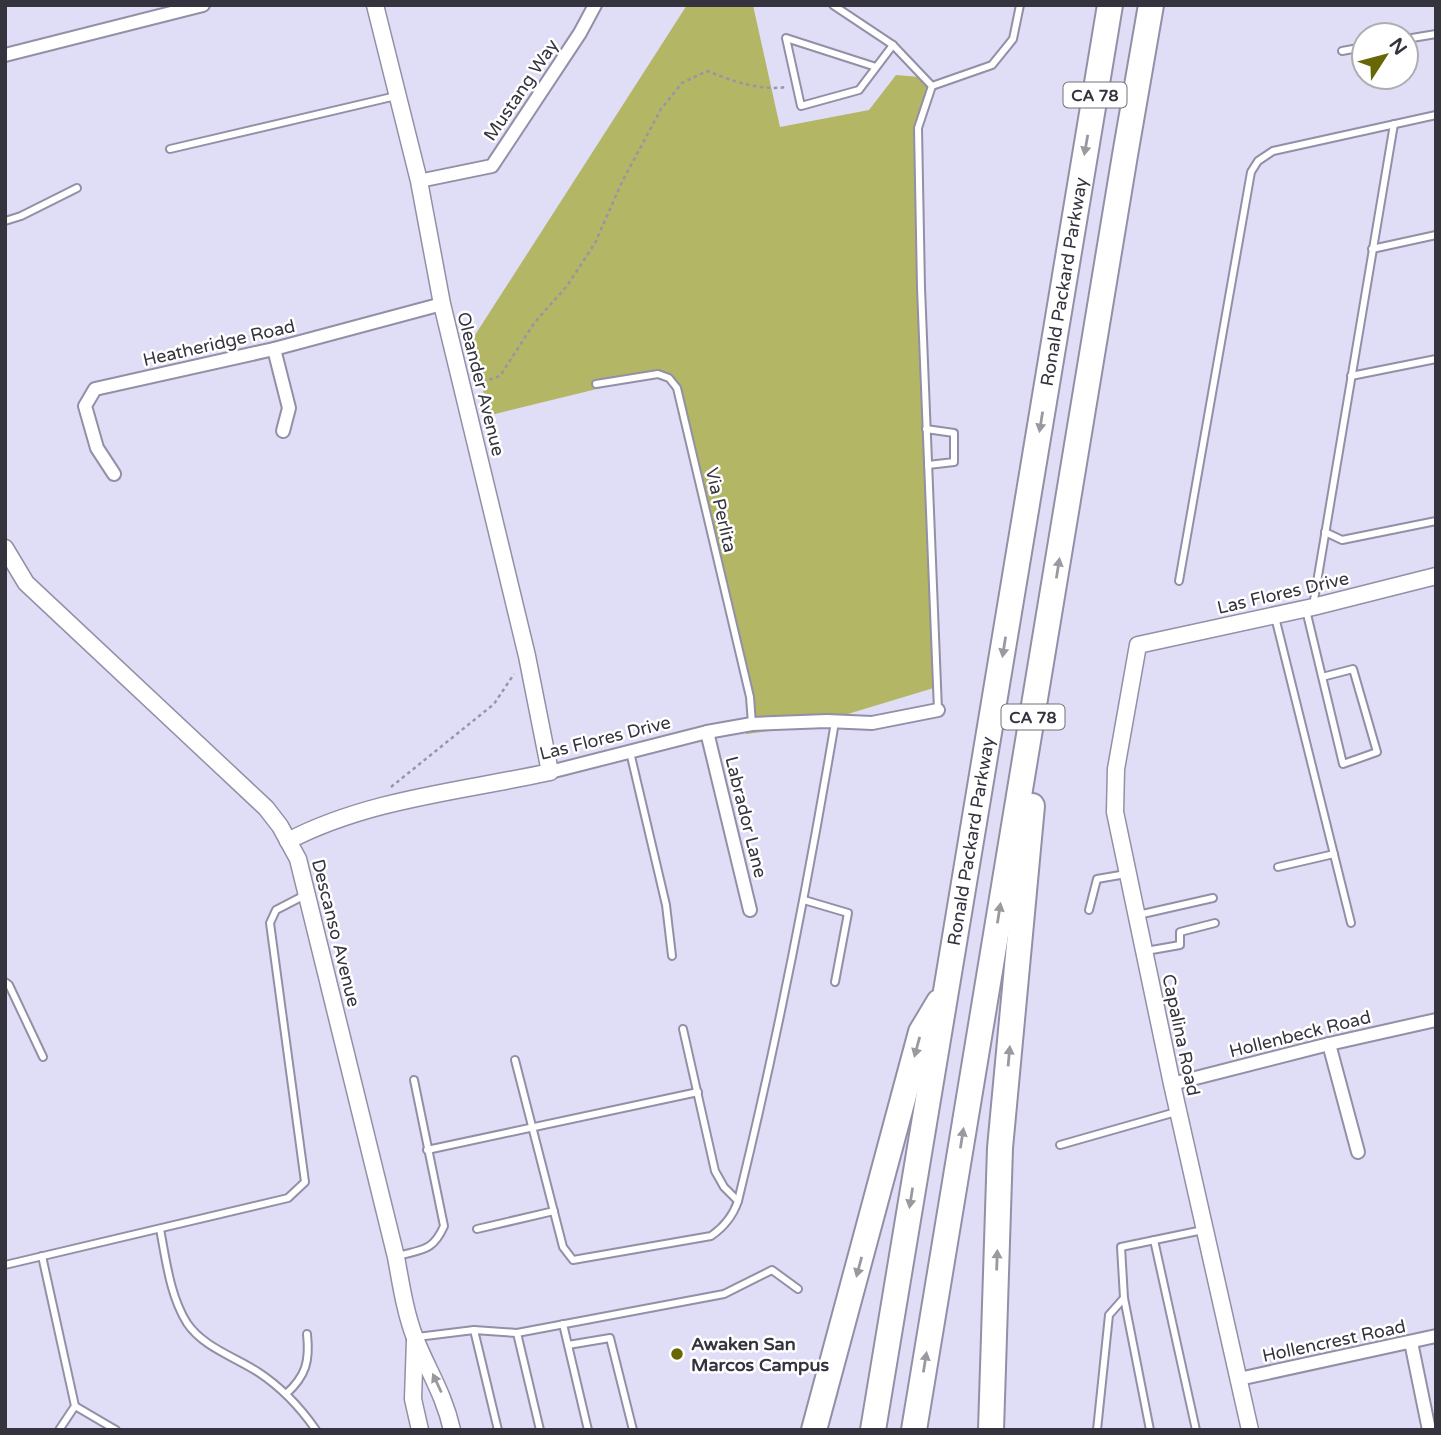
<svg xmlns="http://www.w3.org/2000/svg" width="1441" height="1435" viewBox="0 0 1441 1435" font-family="'Varela Round',sans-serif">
	<rect width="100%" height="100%" fill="#e0ddf6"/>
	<path fill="#b3b665" d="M687,5H753L780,127L869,110L896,75L931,78L918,128L937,687L808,726L746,734L750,697L677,388L658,374L491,415L468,346Z"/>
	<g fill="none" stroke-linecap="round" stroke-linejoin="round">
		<g stroke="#928fa6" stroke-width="10">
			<g id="service">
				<path d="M833,5L893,45L932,86"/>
				<path d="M1406,39L1436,34"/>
				<path d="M1342,51L1364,47"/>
				<path d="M876,67L786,38L801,106L859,90L893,45"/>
				<path d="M170,149L396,96"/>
				<path d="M5,221L21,216L77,188"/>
				<path d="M1372,249L1436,235"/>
				<path d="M1351,376L1436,359"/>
				<path d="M596,384L658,374L669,378L677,388L750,697L752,724"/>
				<path d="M926,429L954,433V462L928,465"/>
				<path d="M1325,532L1342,540L1436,521"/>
				<path d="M1179,581L1251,172L1258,161L1273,151L1436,115"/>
				<path d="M1313,606L1394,124"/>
				<path d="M1306,610L1343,764L1377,752L1353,669L1322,677"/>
				<path d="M1275,617L1351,923"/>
				<path d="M938,710L921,288L918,128L932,86L992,65L1013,39L1020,5"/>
				<path d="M630,752L666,905L672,956"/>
				<path d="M1278,867L1334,854"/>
				<path d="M804,900L848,913L835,982"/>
				<path d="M1089,910L1097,879L1126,874"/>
				<path d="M1138,915L1213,898"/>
				<path d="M1146,951L1180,945V932L1215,923"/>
				<path d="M5,982L9,985L43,1057"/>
				<path d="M515,1060L563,1247L573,1260L711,1236C724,1227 733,1216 738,1201L724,1187L715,1171L683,1029"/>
				<path d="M1060,1145L1176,1112"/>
				<path d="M427,1150L698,1092"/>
				<path d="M738,1201C777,1042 808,883 835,722"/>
				<path d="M160,1229C166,1260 170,1296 187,1323C203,1347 235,1357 258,1372C281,1387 300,1407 316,1430"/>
				<path d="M477,1229L554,1211"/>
				<path d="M1154,1240L1196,1430"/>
				<path d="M42,1256L75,1406L59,1430"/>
				<path d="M398,1256C423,1249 433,1251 444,1226L414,1080"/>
				<path d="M5,1265L288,1198L305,1182L270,923L276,910L307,894"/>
				<path d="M563,1324L588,1430"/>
				<path d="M474,1330L498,1430"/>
				<path d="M517,1333L540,1430"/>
				<path d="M417,1337L474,1330L517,1333L724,1294L772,1270L798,1289"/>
				<path d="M568,1345L610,1338L633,1430"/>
				<path d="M286,1394C306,1376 310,1361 307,1334"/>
				<path d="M75,1406L116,1430"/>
				<path d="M1097,1430L1109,1315L1124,1298"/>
				<path d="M1150,1430L1124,1298L1121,1247L1203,1230"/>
			</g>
		</g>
		<g stroke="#928fa6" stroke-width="16">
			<g id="minor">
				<path d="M5,55L203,5"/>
				<path d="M419,181L492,166L580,33L595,5"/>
				<path d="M274,349L289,408L283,431"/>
				<path d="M114,474L97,448L85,406L95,389L274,349L442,304"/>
				<path d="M707,732L750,910"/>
				<path d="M550,772L707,732L752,724L827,721L872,723L938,710"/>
				<path d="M1329,1044L1358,1152"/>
				<path d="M1172,1084L1329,1044L1436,1020"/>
				<path d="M1411,1342L1429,1430"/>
				<path d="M1239,1379L1436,1336"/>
			</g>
		</g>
		<g stroke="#928fa6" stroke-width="19">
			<g id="tertiary">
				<path d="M5,548L26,583L266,808L280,826L298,859L396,1257C401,1284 405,1312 415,1338C428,1371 444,1394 452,1430"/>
				<path d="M288,841C368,799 463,791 550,772L527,656L442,304L419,181L375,5"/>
				<path d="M415,1340L413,1399L420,1430"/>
				<path d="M1250,1430L1172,1084L1115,812L1116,769L1138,645L1313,607L1436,576"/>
			</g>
		</g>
		<g stroke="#928fa6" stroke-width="28">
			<g id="motorway">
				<path d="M814,1430L921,1032L939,1002"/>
				<path id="s1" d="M873,1430L1110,5"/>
				<path d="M914,1430L1125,155L1151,5"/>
				<path d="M991,1430L1000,1148L1032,806"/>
			</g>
		</g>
		<g stroke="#9795a8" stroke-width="2.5" stroke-dasharray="3.5 3.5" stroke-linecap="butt">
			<path d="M476,384L500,376L535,322L567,286L595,243L622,182L661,109L682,83L707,71C733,81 759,91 787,87"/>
			<path d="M391,787L494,704L514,674"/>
		</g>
		<use href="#service" stroke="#fff" stroke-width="6"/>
		<use href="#minor" stroke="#fff" stroke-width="12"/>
		<use href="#tertiary" stroke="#fff" stroke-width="16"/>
		<use href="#motorway" stroke="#fff" stroke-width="24"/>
	</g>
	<defs><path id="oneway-solid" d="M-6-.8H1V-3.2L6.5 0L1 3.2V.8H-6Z" transform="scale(1.75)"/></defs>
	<g fill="#9a999e">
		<use href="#oneway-solid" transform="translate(1086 145) rotate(100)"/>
		<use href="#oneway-solid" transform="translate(1041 422) rotate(99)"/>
		<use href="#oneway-solid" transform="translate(1058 568) rotate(-81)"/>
		<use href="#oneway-solid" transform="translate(1004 647) rotate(99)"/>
		<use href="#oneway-solid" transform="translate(999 913) rotate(-81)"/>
		<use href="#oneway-solid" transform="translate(917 1047) rotate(105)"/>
		<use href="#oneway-solid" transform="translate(1009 1056) rotate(-85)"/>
		<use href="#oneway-solid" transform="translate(962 1138) rotate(-81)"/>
		<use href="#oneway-solid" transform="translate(911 1198) rotate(99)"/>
		<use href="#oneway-solid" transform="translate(997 1260) rotate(-88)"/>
		<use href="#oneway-solid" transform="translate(859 1267) rotate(105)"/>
		<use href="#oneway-solid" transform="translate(925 1362) rotate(-81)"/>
		<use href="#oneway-solid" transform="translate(437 1383) rotate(-115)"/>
	</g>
	<circle fill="#676805" stroke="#fff" stroke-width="2.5" cx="677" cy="1354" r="7"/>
	<g text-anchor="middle" stroke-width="5" stroke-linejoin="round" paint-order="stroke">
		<g fill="#fff" stroke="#727077" stroke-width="2">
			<rect x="1063.5" y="82.5" width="63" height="25" rx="5"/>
			<rect x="1001.5" y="704.5" width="63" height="25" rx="5"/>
		</g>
		<g font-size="16" font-weight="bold" fill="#35333d">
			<text x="1095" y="101">CA 78</text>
			<text x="1033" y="723">CA 78</text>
		</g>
		<g font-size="18" fill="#35333d" stroke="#fff">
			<text transform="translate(521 90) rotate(-56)" y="6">Mustang Way</text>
			<text dy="6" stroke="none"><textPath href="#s1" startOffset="1164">Ronald Packard Parkway</textPath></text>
			<text transform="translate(219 343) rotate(-13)" y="6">Heatheridge Road</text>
			<text transform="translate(481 384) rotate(76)" y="6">Oleander Avenue</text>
			<text transform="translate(721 510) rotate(77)" y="6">Via Perlita</text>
			<text transform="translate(1283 593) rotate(-13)" y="6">Las Flores Drive</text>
			<text transform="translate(605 738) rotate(-14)" y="6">Las Flores Drive</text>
			<text transform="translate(746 817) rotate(76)" y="6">Labrador Lane</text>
			<text dy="6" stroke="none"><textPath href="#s1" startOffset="597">Ronald Packard Parkway</textPath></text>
			<text transform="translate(336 933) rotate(76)" y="6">Descanso Avenue</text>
			<text transform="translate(1300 1034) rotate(-14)" y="6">Hollenbeck Road</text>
			<text transform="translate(1181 1035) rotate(78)" y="6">Capalina Road</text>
			<text transform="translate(1334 1341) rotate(-12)" y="6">Hollencrest Road</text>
		</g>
		<g font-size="18" font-weight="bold" fill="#35333d" stroke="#fff" text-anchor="start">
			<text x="691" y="1350">Awaken San<tspan x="691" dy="21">Marcos Campus</tspan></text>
		</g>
	</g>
	<rect width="1441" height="1435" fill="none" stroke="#35333d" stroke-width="14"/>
	<g transform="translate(1385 56) rotate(54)"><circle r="33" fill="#ffffff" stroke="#aeadb1" stroke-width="2"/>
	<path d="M0-5L12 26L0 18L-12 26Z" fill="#676805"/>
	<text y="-10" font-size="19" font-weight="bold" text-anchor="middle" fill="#35333d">N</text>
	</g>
</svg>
